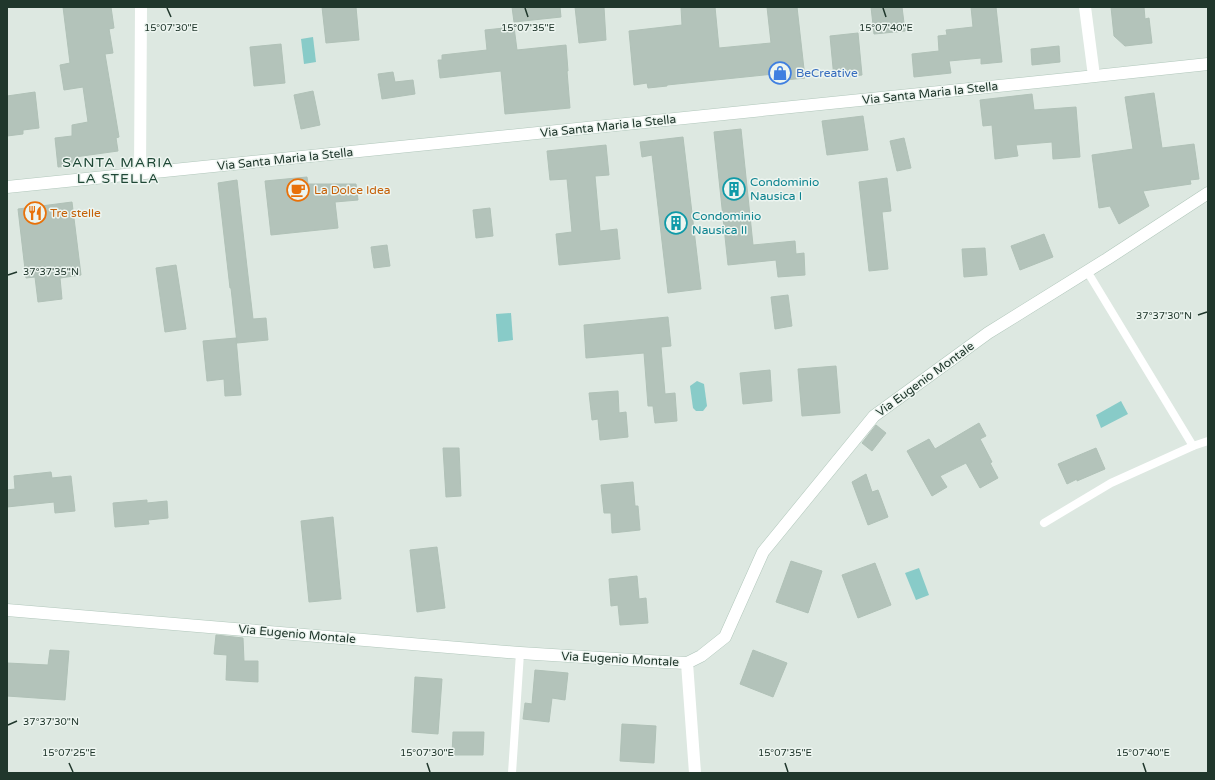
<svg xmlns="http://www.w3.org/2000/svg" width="1215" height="780" viewBox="0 0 1215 780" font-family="'Varela Round',sans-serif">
	<rect width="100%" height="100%" fill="#dde8e1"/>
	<g fill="#88cbc8">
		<path d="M313,37L316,62L304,64L301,39Z"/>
		<path d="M511,313L513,340L498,342L496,314Z"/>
		<path d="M697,381L704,384L707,406L703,411H696L693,408L690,386Z"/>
		<path d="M1121,401L1128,414L1101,428L1096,415Z"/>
		<path d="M919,568L929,595L916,600L905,573Z"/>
	</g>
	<g fill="#b3c3ba" stroke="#b0c1b7">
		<path d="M63,7H111L114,28L109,29L113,53L105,54L119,137L116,138L118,151L75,157L76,165L58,167L55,138L72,136V125L88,122L83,87L64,90L60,65L70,63Z"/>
		<path d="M322,7H356L359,40L326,43Z"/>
		<path d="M512,7H560L561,17L514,22Z"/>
		<path d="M575,7H604L606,40L579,43Z"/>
		<path d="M681,7H715L719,48L771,43L767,7H797L805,78L775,81L774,74L667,85V86L648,88L647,83L634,85L629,31L682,25Z"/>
		<path d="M871,7H902L905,31L874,34Z"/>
		<path d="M971,7H996L1002,62L981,64V58L949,61L951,73L914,77L912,54L939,51L938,36L947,35L946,30L973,27Z"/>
		<path d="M1111,7H1144L1145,19L1149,18L1152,43L1125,46L1114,36Z"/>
		<path d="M514,27L517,50L566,45L568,71H567L570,108L505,114L501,71L440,78L438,60H442V55L487,50L485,30Z"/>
		<path d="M858,33L862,75L834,78L830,36Z"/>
		<path d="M281,44L285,83L254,86L250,47Z"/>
		<path d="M1059,46L1060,62L1032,65L1031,49Z"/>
		<path d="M393,72L395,82L413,80L415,94L382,99L378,74Z"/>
		<path d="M313,91L320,125L301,129L294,95Z"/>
		<path d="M35,92L39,128L23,130V134L7,136V96Z"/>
		<path d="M1154,93L1162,148L1194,144L1199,179L1190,180L1191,184L1143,191L1149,206L1119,224L1110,206L1099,208L1092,155L1133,149L1125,97Z"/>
		<path d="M1032,94L1034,110L1076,107L1080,157L1053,159L1052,142L1016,145L1018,156L995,159L992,125L983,126L980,100Z"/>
		<path d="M863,116L868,150L827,155L822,121Z"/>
		<path d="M741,129L753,245L795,241L796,254L804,253L805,275L778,277L776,260L728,265L714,132Z"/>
		<path d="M683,137L701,289L668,293L652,155L642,157L640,142Z"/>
		<path d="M904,138L911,168L897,171L890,141Z"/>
		<path d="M606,145L609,175L595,176L600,231L617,229L620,259L559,265L556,234L572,232L567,179L550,180L547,151Z"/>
		<path d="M307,177L308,184H356L358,200L335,202L338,228L271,235L265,181Z"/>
		<path d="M887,178L891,211L882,212L888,269L869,271L859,182Z"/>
		<path d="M237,180L253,319L266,318L268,340L237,343L231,288H230L218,183Z"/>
		<path d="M72,202L81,275L60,278L62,299L38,302L35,277L26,278L18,209Z"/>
		<path d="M490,208L493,236L476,238L473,210Z"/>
		<path d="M1044,234L1053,257L1020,270L1011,246Z"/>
		<path d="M387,245L390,266L374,268L371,247Z"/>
		<path d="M985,248L987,275L964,277L962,249Z"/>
		<path d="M176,265L186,329L165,332L156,268Z"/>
		<path d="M788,295L792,326L775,329L771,297Z"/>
		<path d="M668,317L671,346L661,347L665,394L675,393L677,421L655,423L653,406H648L644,353L586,358L584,325Z"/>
		<path d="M236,338L241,395L225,396L224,379L207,381L203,341Z"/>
		<path d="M836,366L840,413L802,416L798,369Z"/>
		<path d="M770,370L772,401L743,404L740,373Z"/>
		<path d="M618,391L619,413L626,412L628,437L600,440L598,419L592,420L589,393Z"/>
		<path d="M979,423L986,436L980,439L992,462L990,463L998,478L980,488L966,463L940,476L947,487L932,496L907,451L929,439L935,449Z"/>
		<path d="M876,425L886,433L872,451L862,443Z"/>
		<path d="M443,448H459L461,496L446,497Z"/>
		<path d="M1096,448L1105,469L1077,481V479L1067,484L1058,464Z"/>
		<path d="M51,472L52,478L71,476L75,511L55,513L54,502L7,507V490L15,489L14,476Z"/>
		<path d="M866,474L872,492L878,490L888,517L868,525L852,482Z"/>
		<path d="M633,482L635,506H638L640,530L612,533L611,513H604L601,485Z"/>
		<path d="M147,500V503L167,501L168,518L148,520L149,524L115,527L113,503Z"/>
		<path d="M333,517L341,599L309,602L301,521Z"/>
		<path d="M437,547L445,608L417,612L410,550Z"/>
		<path d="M791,561L822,571L808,613L776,602Z"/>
		<path d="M875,563L891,605L858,618L842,575Z"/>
		<path d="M637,576L639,599L646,598L648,623L620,625L618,605L611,606L609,579Z"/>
		<path d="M216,635L243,638L244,661H258V682L226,680L227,655L214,654Z"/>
		<path d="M50,650L69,651L65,700L7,696V663L48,665Z"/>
		<path d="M753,650L787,663L773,697L740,684Z"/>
		<path d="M535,670L568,673L565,700L552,698L549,722L523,719L525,703L532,704Z"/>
		<path d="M415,677L442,679L438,734L412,732Z"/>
		<path d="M622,724L656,726L654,763L620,761Z"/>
		<path d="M453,732H484L483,755H452Z"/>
	</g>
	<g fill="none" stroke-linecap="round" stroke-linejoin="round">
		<g stroke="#b1c7bb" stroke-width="13">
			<g id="secondary">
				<path d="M7,187L1067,79L1208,64"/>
				<path d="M7,610L520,653L665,662L687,663L701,656L725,637L763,552L874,416L988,333L1107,259L1208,193"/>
			</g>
		</g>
		<g stroke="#fff" stroke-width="8">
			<path d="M1087,271L1193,446L1208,441"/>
			<path d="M1044,523L1111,483L1193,446"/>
			<path d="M512,773L520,653"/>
		</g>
		<g stroke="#fff" stroke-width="12">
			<path d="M1085,7L1094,76"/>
			<path d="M140,174L141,7"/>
			<path d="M687,663L695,773"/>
		</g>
		<use href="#secondary" stroke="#fff" stroke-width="12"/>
	</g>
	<path fill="none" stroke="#20372c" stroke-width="1.5" d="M167,8L171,17M525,8L528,17M883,8L886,17M8,275L17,272M1198,315L1207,312M8,725L17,721M69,763L73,772M427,763L430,772M785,763L788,772M1143,763L1146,772"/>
	<defs>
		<g id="shop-ring" transform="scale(1.15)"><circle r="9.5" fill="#edf5f0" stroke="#3f7fe0" stroke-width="1.5"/><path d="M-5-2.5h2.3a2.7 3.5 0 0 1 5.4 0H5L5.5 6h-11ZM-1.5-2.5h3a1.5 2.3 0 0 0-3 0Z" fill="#3f7fe0"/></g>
		<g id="building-ring" transform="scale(1.15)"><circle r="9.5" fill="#edf5f0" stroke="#0f9aa8" stroke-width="1.5"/><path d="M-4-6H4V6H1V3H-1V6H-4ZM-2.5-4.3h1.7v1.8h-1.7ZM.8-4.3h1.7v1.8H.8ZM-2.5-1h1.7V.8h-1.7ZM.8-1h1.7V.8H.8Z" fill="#0f9aa8"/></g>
		<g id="cafe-ring" transform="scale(1.15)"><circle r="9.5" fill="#edf5f0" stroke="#e8710a" stroke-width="1.5"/><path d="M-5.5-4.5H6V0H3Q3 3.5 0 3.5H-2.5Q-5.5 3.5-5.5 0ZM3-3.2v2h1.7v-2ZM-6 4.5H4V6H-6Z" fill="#e8710a"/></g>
		<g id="restaurant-ring" transform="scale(1.15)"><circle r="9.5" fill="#edf5f0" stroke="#e8710a" stroke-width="1.5"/><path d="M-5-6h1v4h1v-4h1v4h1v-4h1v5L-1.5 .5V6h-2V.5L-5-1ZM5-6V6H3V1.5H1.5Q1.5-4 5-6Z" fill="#e8710a"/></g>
	</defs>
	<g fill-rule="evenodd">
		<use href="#shop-ring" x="780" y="73"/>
		<use href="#building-ring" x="734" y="189"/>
		<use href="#cafe-ring" x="298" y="190"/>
		<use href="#restaurant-ring" x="35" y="213"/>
		<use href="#building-ring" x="676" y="223"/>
	</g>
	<g text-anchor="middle" stroke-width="3" stroke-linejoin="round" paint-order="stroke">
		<g font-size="12" fill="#366cbe" stroke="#edf5f0" text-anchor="start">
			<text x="796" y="77">BeCreative</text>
		</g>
		<g font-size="12" fill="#20372c" stroke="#edf5f0">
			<text transform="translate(930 93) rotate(-6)" y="4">Via Santa Maria la Stella</text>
			<text transform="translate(608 126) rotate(-6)" y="4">Via Santa Maria la Stella</text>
			<text transform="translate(285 159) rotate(-6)" y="4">Via Santa Maria la Stella</text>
			<text transform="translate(925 379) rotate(-36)" y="4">Via Eugenio Montale</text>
			<text transform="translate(297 634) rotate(5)" y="4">Via Eugenio Montale</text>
			<text transform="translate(620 659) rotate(3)" y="4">Via Eugenio Montale</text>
		</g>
		<g font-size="12" fill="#0d838f" stroke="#edf5f0" text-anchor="start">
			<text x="750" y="186">Condominio<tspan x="750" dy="14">Nausica I</tspan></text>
			<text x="692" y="220">Condominio<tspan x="692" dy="14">Nausica II</tspan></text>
		</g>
		<g font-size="12" fill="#c56008" stroke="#edf5f0" text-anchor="start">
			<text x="314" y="194">La Dolce Idea</text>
			<text x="50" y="217">Tre stelle</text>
		</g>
		<g font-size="14" letter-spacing="1" fill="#1e4735" stroke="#edf5f0">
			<text x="118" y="167">SANTA MARIA<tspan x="118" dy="16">LA STELLA</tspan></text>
		</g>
	</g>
	<g font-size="10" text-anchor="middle" fill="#20372c" stroke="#edf5f0" stroke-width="3" stroke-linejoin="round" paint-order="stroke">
		<text x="171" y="31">15°07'30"E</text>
		<text x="528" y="31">15°07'35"E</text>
		<text x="886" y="31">15°07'40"E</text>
		<text x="51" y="275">37°37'35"N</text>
		<text x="1164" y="319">37°37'30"N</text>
		<text x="51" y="725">37°37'30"N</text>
		<text x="69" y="756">15°07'25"E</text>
		<text x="427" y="756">15°07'30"E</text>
		<text x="785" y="756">15°07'35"E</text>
		<text x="1143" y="756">15°07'40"E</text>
	</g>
	<rect width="1215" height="780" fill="none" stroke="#20372c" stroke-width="16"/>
</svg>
